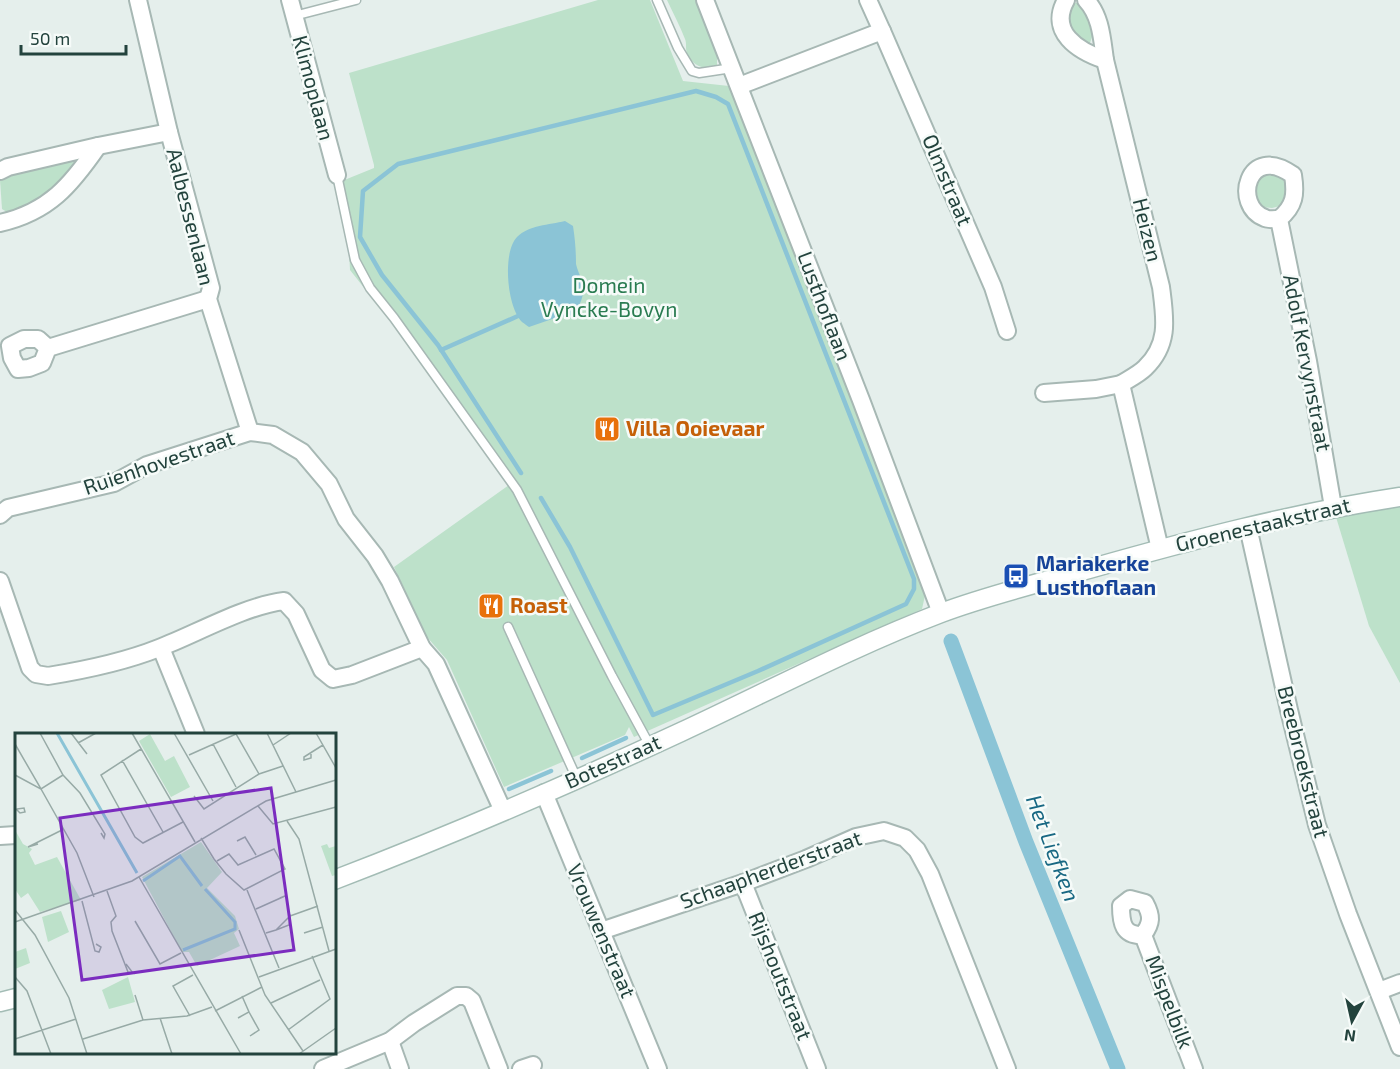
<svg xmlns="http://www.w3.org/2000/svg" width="1400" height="1069" viewBox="0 0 1400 1069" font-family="'Exo 2',sans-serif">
	<rect width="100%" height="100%" fill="#e5efec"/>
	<g fill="#bde1ca">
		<path d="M598,0H650L683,81L729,86L926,591L922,609L634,737L629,727L625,735L504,787L447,660L427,637L394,567L509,485L420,359L350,270L348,230L337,183L374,168V165L349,73Z"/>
		<path d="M667,0H695L717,55V66C706,72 691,65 687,53C685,48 687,44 685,39C680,26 673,13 667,0Z"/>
		<path d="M1072,3H1078L1085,7L1093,34L1090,43H1083C1070,34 1068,23 1068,8Z"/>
		<path d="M77,158V164L47,195L10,214L2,209L0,180L5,175Z"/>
		<path d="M1268,173C1280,177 1286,178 1289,191L1280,206L1272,208L1262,207L1255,197V180Z"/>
		<path d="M1400,507V683L1369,626L1336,517Z"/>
	</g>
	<path fill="#8bc4d6" d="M565,221L573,226C575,239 576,251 576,264C577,269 579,273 581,278C586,293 582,305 570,316L558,317L529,327C529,327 522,322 522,322C507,307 502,253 517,237C529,225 549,225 565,221Z"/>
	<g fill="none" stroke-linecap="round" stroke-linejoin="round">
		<g stroke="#8bc4d6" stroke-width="4.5">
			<path d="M441,350L518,316"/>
			<path d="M521,473L438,345L382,275L360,237L363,191L398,164L696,91L716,97L728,104L914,579V589L906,604L758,671L653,715L570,547L541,498"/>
			<path d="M582,758L626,738"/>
			<path d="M509,789L551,771"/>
		</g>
		<path stroke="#8bc4d6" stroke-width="15" d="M951,641L1026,842L1118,1069"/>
		<g stroke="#a7b8b4" stroke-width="11">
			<g id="lane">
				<path d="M657,0L678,48L692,71L699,73L732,68"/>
				<path d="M294,16L356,0"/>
				<path d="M337,175L355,260L370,288L394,318L517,490L612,676L650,746"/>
				<path d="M508,627L577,779"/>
			</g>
		</g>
		<g stroke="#a7b8b4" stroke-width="20">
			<g id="street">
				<path d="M138,0L169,132L211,288L208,299L250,432"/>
				<path d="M290,0L337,175"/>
				<path d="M705,0L861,400L941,613"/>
				<path d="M868,0L882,31"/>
				<path d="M1066,0C1048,32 1078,51 1105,60"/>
				<path d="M1086,0C1101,16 1102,39 1105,60L1161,287C1165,318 1170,344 1145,368C1139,374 1129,379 1121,384L1160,549"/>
				<path d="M739,86L882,31L993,287L1007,331"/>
				<path d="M0,171L8,167L98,146L169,132"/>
				<path d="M1279,219C1275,219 1268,220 1265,218C1232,206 1247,142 1293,175C1296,194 1295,206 1279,219L1308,361L1333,507"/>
				<path d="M0,223C49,212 71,185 98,146"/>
				<path d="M48,348L42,363L29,368L18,369L12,358L10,346L24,339H38L48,348L208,299"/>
				<path d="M1044,393L1096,389L1121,384"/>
				<path d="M0,515L8,508L114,483L147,465L250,432L273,435L302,452L329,484L346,519L375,556L390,581L422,648L436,664L503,811"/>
				<path d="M1248,527L1289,710L1317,825L1348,914L1400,1047"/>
				<path d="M0,581L30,668L36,674L48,676C85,670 124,662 159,648C196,634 244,606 284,601L296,614L322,670L333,679L352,675L422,648"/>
				<path d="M161,648L196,734"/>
				<path d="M544,793L658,1069"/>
				<path d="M0,836L16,835"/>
				<path d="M743,883L817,1069"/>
				<path d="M1130,899L1145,903C1152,916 1152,923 1143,935C1123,936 1121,923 1121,906Z"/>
				<path d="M601,931L743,883L806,859L856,837L884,831L905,838L917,850L930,874L1007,1069"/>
				<path d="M1143,935L1194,1069"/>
				<path d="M1379,991L1400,983"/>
				<path d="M390,1041L400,1069"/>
				<path d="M323,1069L390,1041L414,1023L457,996H466L472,1001L499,1069"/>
				<path d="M521,1069L533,1065"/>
			</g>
		</g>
		<g stroke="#a3bcb5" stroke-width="21">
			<g id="secondary">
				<path d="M334,880C452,835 567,785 681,732C767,692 852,647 941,613C989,595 1039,583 1089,569C1191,540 1294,513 1400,497"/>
				<path d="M0,1002L16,998"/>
			</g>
		</g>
		<use href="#lane" stroke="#fff" stroke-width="8"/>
		<use href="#street" stroke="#fff" stroke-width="16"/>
		<use href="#secondary" stroke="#fff" stroke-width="18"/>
	</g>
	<defs>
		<g id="restaurant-square" transform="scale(1.35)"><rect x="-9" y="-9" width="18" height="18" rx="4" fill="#e8710a" stroke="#f6fbf9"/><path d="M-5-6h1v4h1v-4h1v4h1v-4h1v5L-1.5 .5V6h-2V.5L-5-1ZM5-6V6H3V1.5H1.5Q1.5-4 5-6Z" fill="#fff"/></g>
		<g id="bus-square" transform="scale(1.35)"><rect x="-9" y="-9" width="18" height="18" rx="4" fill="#1a4fb4" stroke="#f6fbf9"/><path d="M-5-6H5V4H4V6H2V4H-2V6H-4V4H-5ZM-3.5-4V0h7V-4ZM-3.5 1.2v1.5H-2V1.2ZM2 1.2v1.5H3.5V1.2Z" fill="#fff"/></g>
	</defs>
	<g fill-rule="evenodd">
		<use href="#restaurant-square" x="607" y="429"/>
		<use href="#bus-square" x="1016" y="576"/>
		<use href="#restaurant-square" x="491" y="606"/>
	</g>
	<g text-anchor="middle" stroke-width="5" stroke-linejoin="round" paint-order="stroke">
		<g font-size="21" fill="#23433d" stroke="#f6fbf9">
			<text transform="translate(313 88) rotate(75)" y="7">Klimoplaan</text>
			<text transform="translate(947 180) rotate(67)" y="7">Olmstraat</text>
			<text transform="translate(190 217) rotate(76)" y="7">Aalbessenlaan</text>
			<text transform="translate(1147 230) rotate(76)" y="7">Heizen</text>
			<text transform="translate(824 306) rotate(69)" y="7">Lusthoflaan</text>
			<text transform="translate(1307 363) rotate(79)" y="7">Adolf Kervynstraat</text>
			<text transform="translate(159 463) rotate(-19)" y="7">Ruienhovestraat</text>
			<text transform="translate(1263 525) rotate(-13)" y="7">Groenestaakstraat</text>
			<text transform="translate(613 762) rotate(-24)" y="7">Botestraat</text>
			<text transform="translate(1303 762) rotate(76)" y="7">Breebroekstraat</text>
			<text transform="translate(771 870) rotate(-20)" y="7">Schaapherderstraat</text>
			<text transform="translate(601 931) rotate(67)" y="7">Vrouwenstraat</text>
			<text transform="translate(780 976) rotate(68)" y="7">Rijshoutstraat</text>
			<text transform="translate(1169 1002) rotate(69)" y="7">Mispelbilk</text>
		</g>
		<g font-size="21" fill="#2a7c51" stroke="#f6fbf9">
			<text x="609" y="293">Domein<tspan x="609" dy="24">Vyncke-Bovyn</tspan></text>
		</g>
		<g font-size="21" font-weight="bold" fill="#c56008" stroke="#f6fbf9" text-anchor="start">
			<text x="626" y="436">Villa Ooievaar</text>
			<text x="510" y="613">Roast</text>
		</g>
		<g font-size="21" font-weight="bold" fill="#164399" stroke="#f6fbf9" text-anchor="start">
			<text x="1036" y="571">Mariakerke<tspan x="1036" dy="24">Lusthoflaan</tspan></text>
		</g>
		<g font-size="22" font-style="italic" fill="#186883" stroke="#f6fbf9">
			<text transform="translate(1053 848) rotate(69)" y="8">Het Liefken</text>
		</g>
	</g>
	<g transform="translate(15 733)">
		<rect width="321" height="321" fill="#e5efec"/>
		<path d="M135,1L150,28L159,23L175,54L156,64L124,8ZM0,97L8,111L17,116L14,120L20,132L42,124L66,167L25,179L13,160L6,165L0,156ZM186,109L207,139L192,155L220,183L224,196L219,200L225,213L182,233L174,219H167L127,144ZM312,111L314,115L321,113V142L317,143L306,113ZM46,178L54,199L33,209L27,184ZM11,215L15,230L0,236V219ZM113,244L120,269L94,276L87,257Z" fill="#bde1ca"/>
		<path fill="none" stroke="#8bc4d6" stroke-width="3" d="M42,0L122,140M128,148L165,123L187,153M168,217L220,196V189L190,156"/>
		<path fill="none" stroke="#97aaa6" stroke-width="1.5" d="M25,0L48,42L65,60L90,101L89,105L86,100M56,0L72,21M117,0L180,109M159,0L198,68M252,0L281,59M301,0L321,35M63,10L81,0M0,11L26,56L48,42M198,11L221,54M258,12L276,0M126,16L86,42L120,104L128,110L168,89M296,19V25L289,27V24L308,12M174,22L221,1L244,41M107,27L148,99M0,42L26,56L62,120L79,164M179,63L189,76L244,41L268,33M243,73L258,91L321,74M0,75L5,80L10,79L9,75L2,76M272,88L284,106L314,218M186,105L199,126L211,141L229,157L270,136L259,116L223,132L214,121L202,128M222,108L230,104L241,122M23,111L13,114L49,96M124,144L226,321M232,157L264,235M92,158L101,183L96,189L97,198L113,239L118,240L111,231M67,168L80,218L84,219L86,214L81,211M241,176L270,163L265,165M0,177L20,202L54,265L72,321M275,183L303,173M120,188L145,231L166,220M0,189L117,148L251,68L321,47M224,197L250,262L288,318M251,200L261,197L274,192L275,183L261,197M289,200L308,194M0,244L12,258L36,321M244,244L321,216M120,262L128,287M256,270L305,247M200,278L247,254M234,279L244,297L235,303M175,283L158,253L178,242M145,285L157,321M223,285L234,279L227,263M273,297L315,266L297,223M0,306L61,286M68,306L128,287L172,283L197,274M284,321L321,295"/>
		<path fill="#7b2cbf" fill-opacity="0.15" stroke="#7b2cbf" stroke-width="3" d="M256,55L279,217L67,247L45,85Z"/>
		<rect width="321" height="321" fill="none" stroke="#23433d" stroke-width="3"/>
	</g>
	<g transform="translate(1352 1021) rotate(188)" stroke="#f6fbf9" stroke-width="4.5" paint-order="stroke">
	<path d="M0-4.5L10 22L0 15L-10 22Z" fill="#23433d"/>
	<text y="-9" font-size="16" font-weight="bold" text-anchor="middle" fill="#23433d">N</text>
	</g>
	<path d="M21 45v9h105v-9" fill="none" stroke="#23433d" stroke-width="3"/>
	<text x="30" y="45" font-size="18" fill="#23433d" stroke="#f6fbf9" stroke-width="4.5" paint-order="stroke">50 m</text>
</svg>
